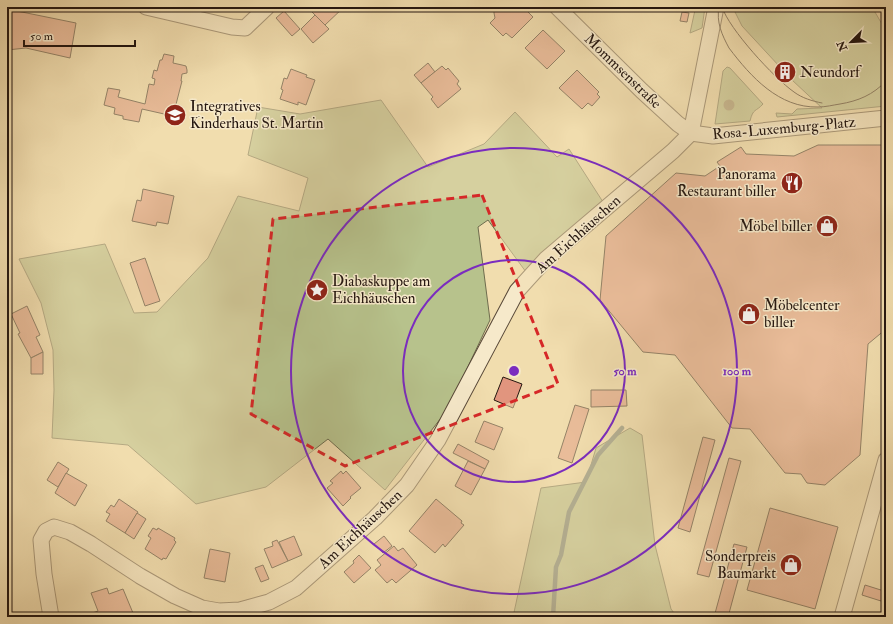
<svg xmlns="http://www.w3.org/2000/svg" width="893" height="624" viewBox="0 0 893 624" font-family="'IM FELL Double Pica',serif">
	<rect width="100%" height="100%" fill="#f1ddae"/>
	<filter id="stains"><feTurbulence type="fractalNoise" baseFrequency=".005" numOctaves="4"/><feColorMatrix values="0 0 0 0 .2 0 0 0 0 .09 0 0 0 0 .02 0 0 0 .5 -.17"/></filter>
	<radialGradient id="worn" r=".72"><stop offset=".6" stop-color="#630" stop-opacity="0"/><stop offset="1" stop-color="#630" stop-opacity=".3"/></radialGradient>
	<g fill="#b7c28c" stroke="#6e6c4e">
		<path d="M702,7H705L702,28L690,33L695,10Z"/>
		<path d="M736,7H872L886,31V106L777,117L776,113L792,114L797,109L822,108L792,80L742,26L735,12Z"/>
		<path d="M727,67L730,68L763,104C756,112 753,108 750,121L715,124L723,71Z"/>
		<path d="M381,100L428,167L484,144L515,112L557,157L569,149L603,202L526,272L488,220L478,227L490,320L448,409L385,490L328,439L266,487L196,504L128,445L52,438L54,390L53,350L41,303L19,259L105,244L134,313L157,312L208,258L238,196L299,211L308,178L248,155L258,107L300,114Z"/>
		<path d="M630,428L642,435L655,545L671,609L677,617H513L541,488L586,482L596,448Z"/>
	</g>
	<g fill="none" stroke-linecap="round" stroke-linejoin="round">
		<path stroke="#6c7970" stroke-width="4.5" d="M553,617L556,567L561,555L569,512L598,455L622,428"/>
	</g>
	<g fill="#e1957e" stroke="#251710">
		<path d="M7,7L12,10L76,23L70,58L26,48L7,50Z"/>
		<path d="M307,7H344L325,25Z"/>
		<path d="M496,7H523L533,17L512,38L506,33L503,36L490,23L495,18L494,13V9Z"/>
		<path d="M284,11L300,29L292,36L276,18Z"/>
		<path d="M682,12L689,13L687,22L680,21Z"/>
		<path d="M315,15L329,29L313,43L301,29Z"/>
		<path d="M543,30L565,51L547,69L525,48Z"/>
		<path d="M164,54L174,56L173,63L182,65L186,66L187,70V73L182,74L181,81H182L173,116L142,109L139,122L123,119V116L114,114L115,108L104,105L108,88L120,90L118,97L145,104L149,84L154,85L155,79L152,78L154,70L157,71L160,60H162Z"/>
		<path d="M428,63L435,72L421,83L414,75Z"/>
		<path d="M781,65L792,77L790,80L778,68Z"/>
		<path d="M442,66L446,70L448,68L459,81L457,84L461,89L438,108L431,99L433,97L421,83Z"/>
		<path d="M291,69L307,75L306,77L315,80L306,105L298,102V105L280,99L283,90L281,89L284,78L287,79Z"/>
		<path d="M577,70L599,92L597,94L600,97L592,106L588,103L582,109L559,88Z"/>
		<path d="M818,145H885L886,147V329L868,344L860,455L825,485L807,483L801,474L785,473L750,429L732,428L675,355L643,352L600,300L606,236L676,173L705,176L720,166L717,162L741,147L746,154L794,156Z"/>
		<path d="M143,189L174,196L168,224L157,222L156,226L132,221L137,200L141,201Z"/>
		<path d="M145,258L160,301L145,306L130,263Z"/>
		<path d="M27,306L40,335L36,337L43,352L31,358L18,334L20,333L11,314Z"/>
		<path d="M43,352V374H31V358Z"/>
		<path d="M503,377L522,384L513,408L494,400Z"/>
		<path d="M591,390H626L627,406L591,407Z"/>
		<path d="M575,405L589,409L572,463L558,458Z"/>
		<path d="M484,421L503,428L494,450L475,442Z"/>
		<path d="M703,437L715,440L690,532L678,528Z"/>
		<path d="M458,444L489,461L485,469L453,453Z"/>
		<path d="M729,458L741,461L709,577L697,574Z"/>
		<path d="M468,461L485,469L471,495L455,486Z"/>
		<path d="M58,462L69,469L58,487L47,480Z"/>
		<path d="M341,471L343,474L346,471L361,488L350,497L351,498L343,506L327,488L333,483L330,481Z"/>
		<path d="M66,473L87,485L75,506L55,493Z"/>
		<path d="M119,499L138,512L125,533L106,521L110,514L106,512L111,505L114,507Z"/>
		<path d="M436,499L462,521L461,523L464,525L445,547L443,544L435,553L409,531Z"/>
		<path d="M770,508L838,527L815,609L747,590Z"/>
		<path d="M137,513L146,519L134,539L125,533Z"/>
		<path d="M153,528L157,530L158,528L175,538L174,540L176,542L166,559L163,558L162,560L145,549L151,538L148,536Z"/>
		<path d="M294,536L302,555L288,561L279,542Z"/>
		<path d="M384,536L392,546L383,553L374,544Z"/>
		<path d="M277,540L288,561L272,568L264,549L273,546L272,542Z"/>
		<path d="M734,544L747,547L728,617H714Z"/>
		<path d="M394,546L398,551L403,548L417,565L396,583L392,579L387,583L375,570L381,565L377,560Z"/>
		<path d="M210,549L230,553L225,582L204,578Z"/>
		<path d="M359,555L371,568L354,583L344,572L354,563L353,561Z"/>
		<path d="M263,565L269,579L261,582L255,568Z"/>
		<path d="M865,585L884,591L881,601L862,595Z"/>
		<path d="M107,588L109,594L123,589L133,613L123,617H88L87,615L98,611L91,593Z"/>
		<path d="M133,613L134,617H123Z"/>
	</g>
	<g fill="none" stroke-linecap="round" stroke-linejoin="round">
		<g stroke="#584838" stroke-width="17">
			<g id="minor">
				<path d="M146,7L232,27L245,28L267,7"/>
				<path d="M557,7L642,91L678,124L691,133L713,136L886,118"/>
				<path d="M691,133L716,7"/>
				<path d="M51,617L44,574L41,540L46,531L54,527L70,532L91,544L140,576L175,596L202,608L219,611L240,610L269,602L296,588L375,518L407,485L438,440L517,291L546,259L673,151L691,133"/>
				<path d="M842,617L886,460"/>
			</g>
		</g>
		<use href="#minor" stroke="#f6e9ca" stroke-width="15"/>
		<g stroke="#251710" stroke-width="1">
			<path d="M719,7C716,22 722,35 729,48C751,77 779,108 818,107C826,107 833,105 840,104C858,101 873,95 886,81"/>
			<path d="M722,7C729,29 774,78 794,92C802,98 812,101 822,103"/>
		</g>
	</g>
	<circle fill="#998c6b" cx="729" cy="105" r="5.5"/>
	<path d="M0 0H893V624H0ZM482,195L558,384L345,466L251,414L273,219Z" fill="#f1ddae" fill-opacity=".55" fill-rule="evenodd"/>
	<path fill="none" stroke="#d62828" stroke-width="3" stroke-dasharray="8 5" stroke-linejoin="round" d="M482,195L558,384L345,466L251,414L273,219Z"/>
	<g fill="none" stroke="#7b2cbf" stroke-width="2">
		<circle cx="514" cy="371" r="111"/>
		<circle cx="514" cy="371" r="223"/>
	</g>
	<defs>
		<g id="building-disc" transform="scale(1.15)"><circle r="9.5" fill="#8f2418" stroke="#f6e9ca"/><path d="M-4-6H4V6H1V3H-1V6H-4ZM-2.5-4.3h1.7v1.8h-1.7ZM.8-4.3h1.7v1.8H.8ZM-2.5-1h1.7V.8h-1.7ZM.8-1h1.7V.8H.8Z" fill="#fff"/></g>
		<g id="school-disc" transform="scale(1.15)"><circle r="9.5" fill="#8f2418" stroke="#f6e9ca"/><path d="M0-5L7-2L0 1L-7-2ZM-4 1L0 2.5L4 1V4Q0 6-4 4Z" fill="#fff"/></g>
		<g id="restaurant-disc" transform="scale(1.15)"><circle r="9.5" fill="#8f2418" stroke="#f6e9ca"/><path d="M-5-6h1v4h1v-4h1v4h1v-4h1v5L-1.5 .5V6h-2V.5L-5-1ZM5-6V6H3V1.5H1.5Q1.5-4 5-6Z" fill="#fff"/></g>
		<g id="shop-disc" transform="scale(1.15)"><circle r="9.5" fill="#8f2418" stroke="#f6e9ca"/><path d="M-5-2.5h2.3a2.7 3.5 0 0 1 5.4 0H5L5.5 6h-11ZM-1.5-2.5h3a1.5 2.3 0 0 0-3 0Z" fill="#fff"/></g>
		<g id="sight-disc" transform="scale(1.15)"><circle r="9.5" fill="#8f2418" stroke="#f6e9ca"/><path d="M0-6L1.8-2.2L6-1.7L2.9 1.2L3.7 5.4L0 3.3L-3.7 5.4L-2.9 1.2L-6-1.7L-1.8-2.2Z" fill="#fff"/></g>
	</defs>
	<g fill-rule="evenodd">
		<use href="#building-disc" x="785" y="72"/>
		<use href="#school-disc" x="175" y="115"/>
		<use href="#restaurant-disc" x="792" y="183"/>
		<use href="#shop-disc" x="827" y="226"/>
		<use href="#sight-disc" x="317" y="290"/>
		<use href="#shop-disc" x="749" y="314"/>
		<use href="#shop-disc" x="791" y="565"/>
	</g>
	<g text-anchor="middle" stroke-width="3" stroke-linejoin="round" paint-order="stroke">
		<g font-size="15" fill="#251710" stroke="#f6e9ca">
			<text transform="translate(623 71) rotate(44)" y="5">Mommsenstraße</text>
			<text transform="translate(784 128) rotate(-5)" y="5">Rosa-Luxemburg-Platz</text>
			<text transform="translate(578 234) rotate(-42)" y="5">Am Eichhäuschen</text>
			<text transform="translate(360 529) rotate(-43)" y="5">Am Eichhäuschen</text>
		</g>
		<g font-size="15" fill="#251710" stroke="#f6e9ca" text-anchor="start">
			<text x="800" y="77">Neundorf</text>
			<text x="190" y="111">Integratives<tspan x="190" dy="17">Kinderhaus St. Martin</tspan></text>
			<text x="776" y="179" text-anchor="end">Panorama<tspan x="776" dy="17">Restaurant biller</tspan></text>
			<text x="812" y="231" text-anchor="end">Möbel biller</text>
			<text x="332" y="286">Diabaskuppe am<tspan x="332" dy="17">Eichhäuschen</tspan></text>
			<text x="764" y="310">Möbelcenter<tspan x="764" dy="17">biller</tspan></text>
			<text x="776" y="561" text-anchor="end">Sonderpreis<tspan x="776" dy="17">Baumarkt</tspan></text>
		</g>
	</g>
	<circle cx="514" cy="371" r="6" fill="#7b2cbf" stroke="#f6e9ca" stroke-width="2"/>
	<g font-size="12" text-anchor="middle" font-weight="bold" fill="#7b2cbf" stroke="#f6e9ca" stroke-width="3" stroke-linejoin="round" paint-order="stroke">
		<text x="625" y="375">50 m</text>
		<text x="737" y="375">100 m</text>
	</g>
	<rect width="893" height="624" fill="none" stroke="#f1ddae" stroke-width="24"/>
	<rect x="8" y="8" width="877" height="608" fill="none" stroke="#251710" stroke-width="2"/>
	<rect x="12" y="12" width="869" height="600" fill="none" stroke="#251710"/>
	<g transform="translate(851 42) rotate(246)" stroke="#f6e9ca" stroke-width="3" paint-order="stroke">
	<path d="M0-3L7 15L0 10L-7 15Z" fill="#251710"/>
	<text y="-6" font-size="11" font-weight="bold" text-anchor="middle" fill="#251710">N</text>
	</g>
	<path d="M24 40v6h111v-6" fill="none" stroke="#251710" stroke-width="2"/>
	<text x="30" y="40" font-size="12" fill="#251710" stroke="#f6e9ca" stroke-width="3" paint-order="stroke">50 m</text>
	<rect width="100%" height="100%" filter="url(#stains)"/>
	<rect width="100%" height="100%" fill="url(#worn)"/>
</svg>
